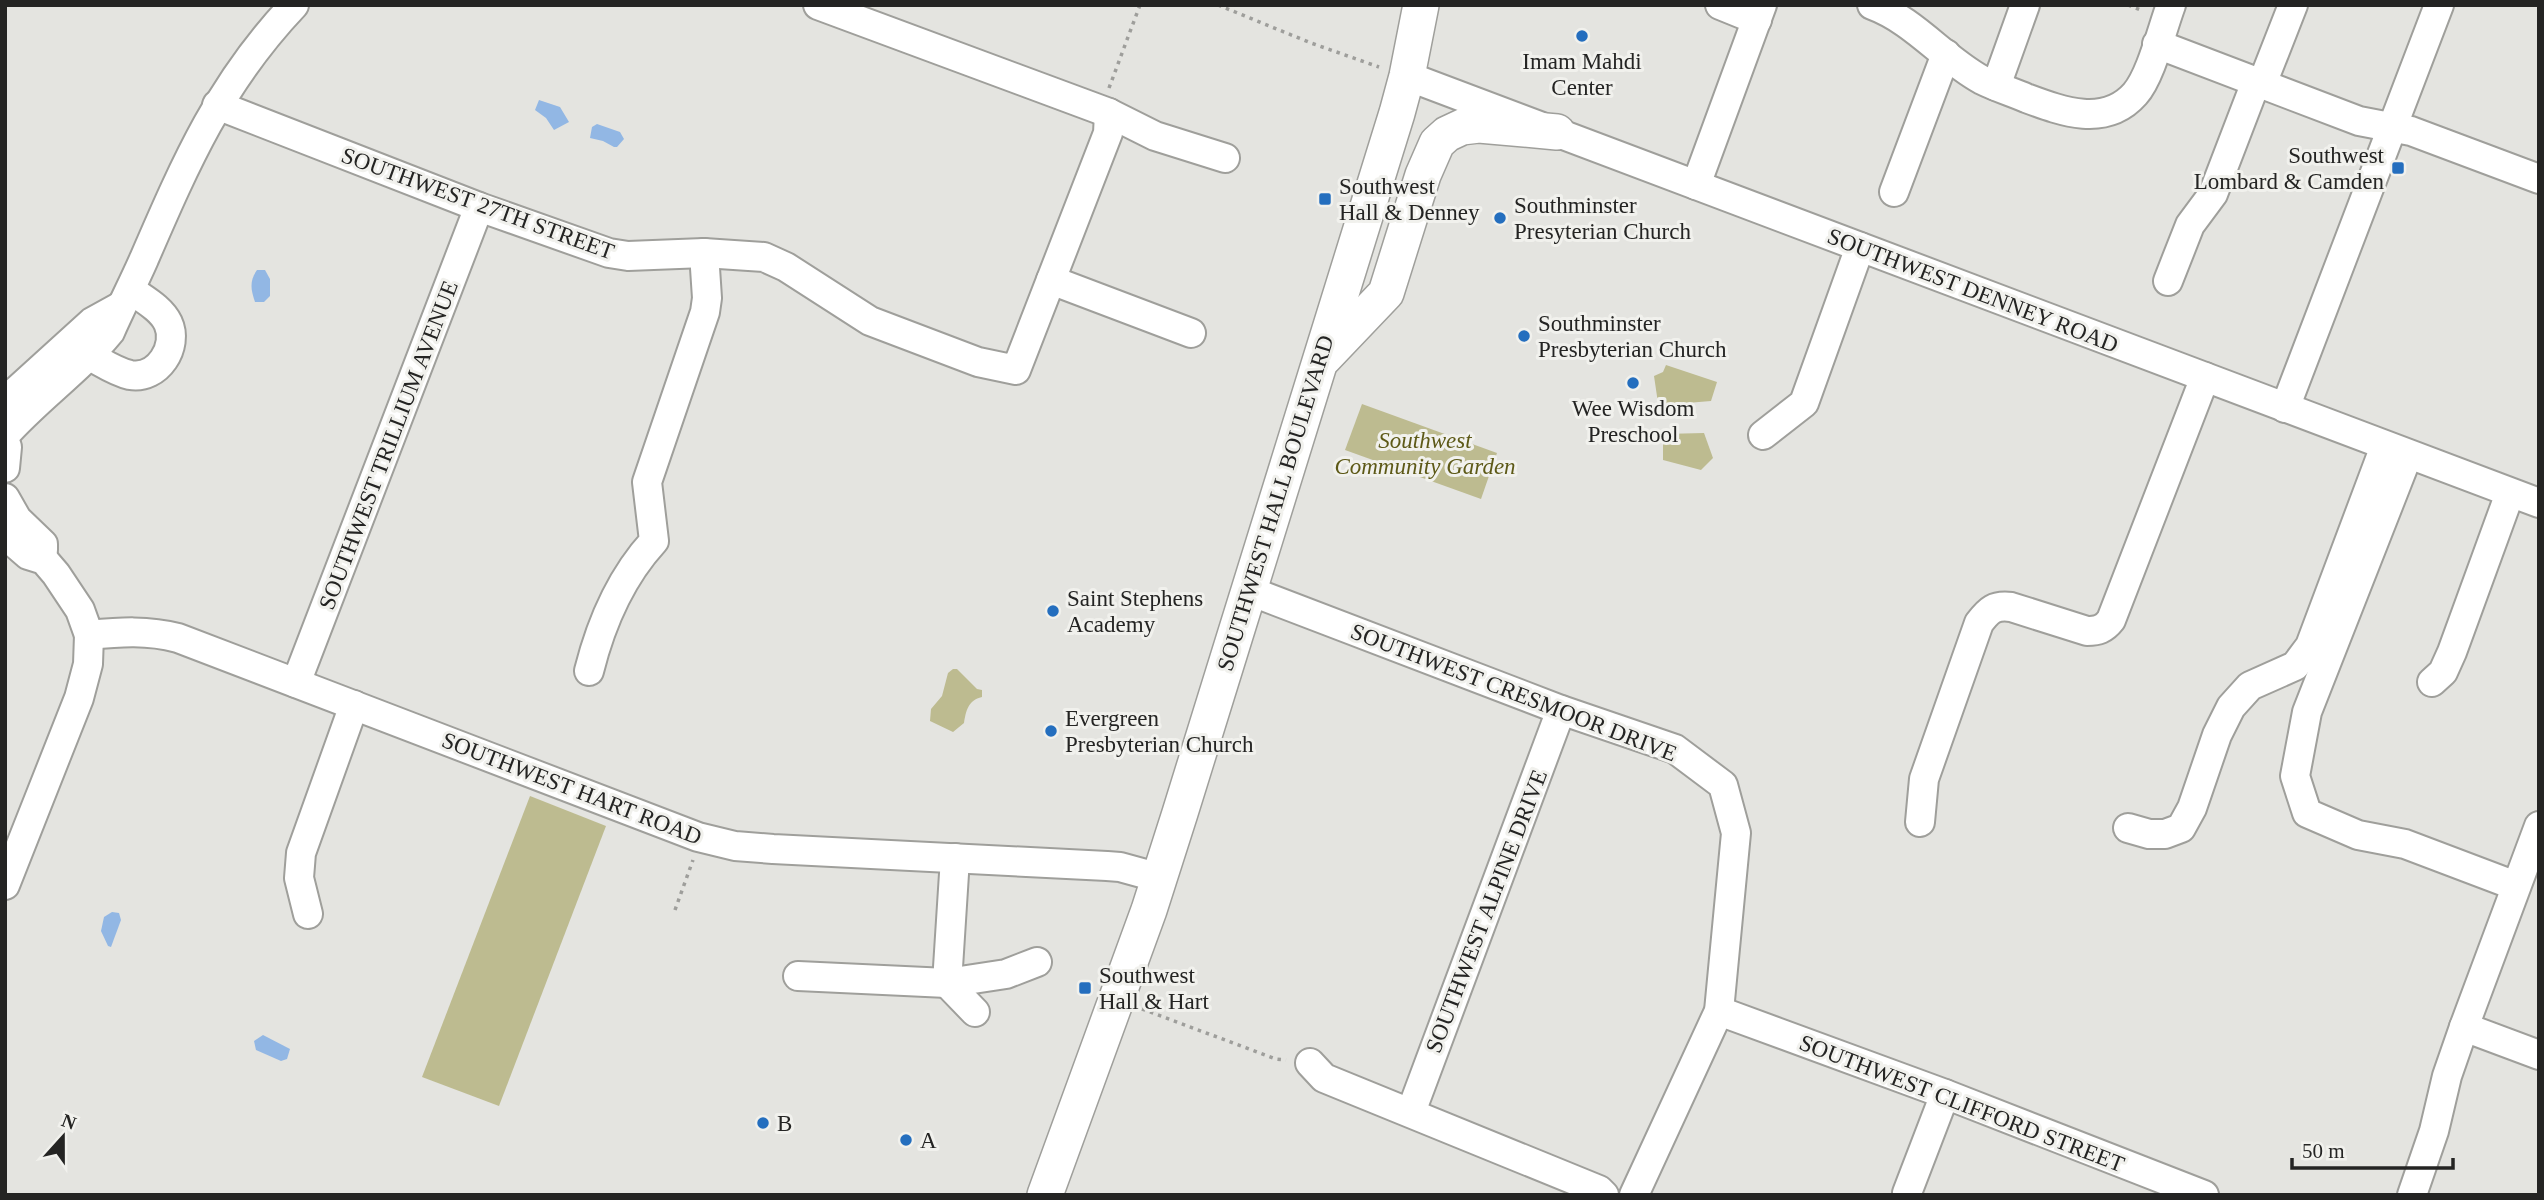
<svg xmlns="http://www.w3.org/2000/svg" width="2544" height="1200" viewBox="0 0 2544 1200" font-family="Georgia,serif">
	<rect width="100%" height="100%" fill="#e4e4e0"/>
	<g fill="#bdbb90">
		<path d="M1666,365L1717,382L1711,401L1663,405L1658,403L1654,376L1663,372Z"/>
		<path d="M1362,404L1497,453L1481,499L1345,450Z"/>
		<path d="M1704,433L1713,458L1701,470L1663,460V434Z"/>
		<path d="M953,669H957L977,689L982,690V697C968,700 966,711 964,723L953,732L930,721L931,709L942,696L948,673Z"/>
		<path d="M530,796L606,826L499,1106L422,1077Z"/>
	</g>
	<g fill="#92b7e4">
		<path d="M539,100L560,107L569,122L554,130L546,118L535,110Z"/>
		<path d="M597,124L620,132L624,139L617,147H614L603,141L590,138L592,127Z"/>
		<path d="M257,270H265L270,279V296L264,302H255C251,290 249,281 257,270Z"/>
		<path d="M112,912L119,913L121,920L111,947L108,946L101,931L104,917Z"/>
		<path d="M263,1035L290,1049L287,1059L281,1061L256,1050L254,1041Z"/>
	</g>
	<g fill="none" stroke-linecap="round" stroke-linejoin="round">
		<g stroke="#9f9f9b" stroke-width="32">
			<g id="minor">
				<path d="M818,5L1109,113L1155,136L1225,158"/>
				<path d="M1720,5L1757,20"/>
				<path d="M1872,5C1915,21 1942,58 1982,80C1996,87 2012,92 2026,98C2061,111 2105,128 2135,94C2151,76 2162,29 2171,5"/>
				<path d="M2157,44L2359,121L2411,131L2539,179"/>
				<path d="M1407,76L2539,503"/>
				<path d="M2262,84L2293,5"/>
				<path d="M1996,86L2025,5"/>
				<path d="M217,105L479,207L609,253L628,256L704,253L764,257L786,267L870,321L978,362L1016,370L1108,133L1109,113"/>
				<path d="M1696,185L1762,5"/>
				<path d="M1894,192L1946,54"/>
				<path d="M1051,280L1191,333"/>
				<path d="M2168,281L2190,225L2213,194L2256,82"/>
				<path d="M90,356C103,363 116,372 130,375C158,380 179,346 168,323C161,308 143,299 131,290"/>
				<path d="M5,401L92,322L121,306"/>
				<path d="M2285,408L2439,5"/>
				<path d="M5,435C38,398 79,370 110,332C121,307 133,284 144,259C186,162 220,83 294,5"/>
				<path d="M1763,435L1804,403L1860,247"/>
				<path d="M5,442L7,447L5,468"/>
				<path d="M2408,455L2307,712L2295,776L2307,813L2358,835L2405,844L2516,886"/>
				<path d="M5,498L17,519L43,544V550"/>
				<path d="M5,535L28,555L44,560L56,574L80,610L89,635C120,632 148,630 178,638L698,837L735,846L773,849L1107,866L1120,867L1160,878"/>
				<path d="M1250,591L1561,710L1675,749L1723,785L1736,833L1719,1011L1634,1195"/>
				<path d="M589,671C601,623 620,578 654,541L647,482L705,312L707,298L704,253"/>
				<path d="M2432,682L2443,672L2452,652L2510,493"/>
				<path d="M296,683L479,207"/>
				<path d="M1920,822L1924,779L1979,623C1989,610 1994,605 2011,607L2087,631C2098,631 2104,629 2111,620L2205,377"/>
				<path d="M2128,828L2149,834H2165L2181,828L2192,808L2217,735L2231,707L2250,686L2295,666L2310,646L2385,446"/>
				<path d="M955,858L947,983L975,1012"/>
				<path d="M5,885L79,698L88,664L89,635"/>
				<path d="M308,914L299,878L301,853L354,705"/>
				<path d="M798,976L947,983L1006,974L1037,962"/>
				<path d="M1719,1011L1945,1094L2204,1195"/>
				<path d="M2464,1027L2539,1055"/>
				<path d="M1310,1063L1324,1078L1599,1190L1604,1195"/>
				<path d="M1411,1112L1561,710"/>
				<path d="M1907,1193L1945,1094"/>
				<path d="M2412,1195L2434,1131L2447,1076L2464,1027L2539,826"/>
			</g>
		</g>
		<g stroke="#9f9f9b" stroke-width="38">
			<g id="major">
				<path d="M1324,358L1386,293L1423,175L1437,143L1447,134L1462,127L1479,125L1557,132"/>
				<path d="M1045,1195L1149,910L1180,813L1397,113L1407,76L1421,5"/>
			</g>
		</g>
		<g stroke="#9e9e9b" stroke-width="3.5" stroke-dasharray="3.5 5" stroke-linecap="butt">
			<path d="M1218,5L1311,43L1379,67"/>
			<path d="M2128,5L2143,11"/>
			<path d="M1109,88L1140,5"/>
			<path d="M675,910L693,860"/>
			<path d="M1142,1009L1276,1059L1286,1060"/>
		</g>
		<use href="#minor" stroke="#fff" stroke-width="28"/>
		<use href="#major" stroke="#fff" stroke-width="35"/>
	</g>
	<g fill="#246ebe" stroke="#f1f1ed" stroke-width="2.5">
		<circle cx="1582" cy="36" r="7"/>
		<rect x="2391" y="161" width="14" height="14" rx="3.5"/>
		<rect x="1318" y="192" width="14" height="14" rx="3.5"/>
		<circle cx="1500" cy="218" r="7"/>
		<circle cx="1524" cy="336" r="7"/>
		<circle cx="1633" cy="383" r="7"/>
		<circle cx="1053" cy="611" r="7"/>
		<circle cx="1051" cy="731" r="7"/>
		<rect x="1078" y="981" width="14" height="14" rx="3.5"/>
		<circle cx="763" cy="1123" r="7"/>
		<circle cx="906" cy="1140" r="7"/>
	</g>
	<g text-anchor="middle" stroke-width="6" stroke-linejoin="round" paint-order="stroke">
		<g font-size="23" fill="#242423" stroke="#f1f1ed" text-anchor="start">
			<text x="1582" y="69" text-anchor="middle">Imam Mahdi<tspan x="1582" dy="26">Center</tspan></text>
			<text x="2384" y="163" text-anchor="end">Southwest<tspan x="2384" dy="26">Lombard &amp; Camden</tspan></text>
			<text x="1339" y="194">Southwest<tspan x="1339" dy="26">Hall &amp; Denney</tspan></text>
			<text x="1514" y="213">Southminster<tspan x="1514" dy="26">Presyterian Church</tspan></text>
			<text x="1538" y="331">Southminster<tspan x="1538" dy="26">Presbyterian Church</tspan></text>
			<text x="1633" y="416" text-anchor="middle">Wee Wisdom<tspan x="1633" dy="26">Preschool</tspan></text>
			<text x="1067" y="606">Saint Stephens<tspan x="1067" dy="26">Academy</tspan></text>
			<text x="1065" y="726">Evergreen<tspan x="1065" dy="26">Presbyterian Church</tspan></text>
			<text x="1099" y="983">Southwest<tspan x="1099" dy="26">Hall &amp; Hart</tspan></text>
			<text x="777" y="1131">B</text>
			<text x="920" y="1148">A</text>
		</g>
		<g font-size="23" fill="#242423" stroke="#f1f1ed">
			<text transform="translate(478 203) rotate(20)" y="8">SOUTHWEST 27TH STREET</text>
			<text transform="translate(1973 290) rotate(21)" y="8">SOUTHWEST DENNEY ROAD</text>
			<text transform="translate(388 445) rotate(-69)" y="8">SOUTHWEST TRILLIUM AVENUE</text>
			<text transform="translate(1275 503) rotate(-73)" y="8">SOUTHWEST HALL BOULEVARD</text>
			<text transform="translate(1514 692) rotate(21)" y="8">SOUTHWEST CRESMOOR DRIVE</text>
			<text transform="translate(572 788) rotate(21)" y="8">SOUTHWEST HART ROAD</text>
			<text transform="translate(1486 911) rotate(-69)" y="8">SOUTHWEST ALPINE DRIVE</text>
			<text transform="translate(1962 1103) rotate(21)" y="8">SOUTHWEST CLIFFORD STREET</text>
		</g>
		<g font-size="23" font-style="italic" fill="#5d5917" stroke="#f1f1ed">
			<text x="1425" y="448">Southwest<tspan x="1425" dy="26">Community Garden</tspan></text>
		</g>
	</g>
	<rect width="2544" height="1200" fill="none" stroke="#242423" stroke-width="14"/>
	<g transform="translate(63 1137) rotate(21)" stroke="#f1f1ed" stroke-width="5" paint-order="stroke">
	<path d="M0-5L12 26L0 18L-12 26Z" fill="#242423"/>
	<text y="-10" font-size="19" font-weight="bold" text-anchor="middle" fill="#242423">N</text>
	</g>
	<path d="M2292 1158v10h161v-10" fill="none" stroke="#242423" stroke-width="3.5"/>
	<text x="2302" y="1158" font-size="21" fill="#242423" stroke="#f1f1ed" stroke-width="5" paint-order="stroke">50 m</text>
</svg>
